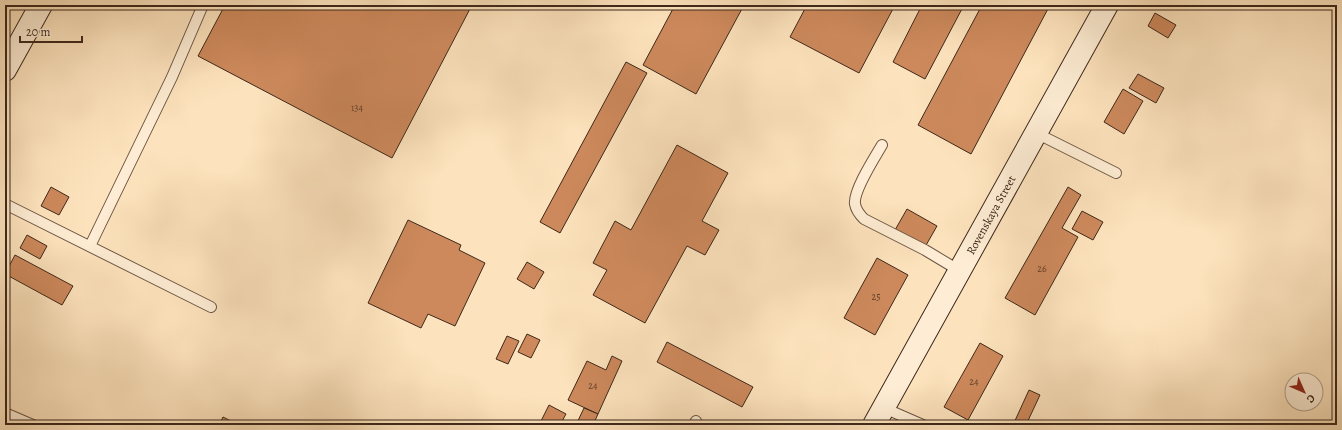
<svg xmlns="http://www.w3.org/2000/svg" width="1342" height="430" viewBox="0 0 1342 430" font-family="Alegreya,serif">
	<rect width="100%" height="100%" fill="#fde3bd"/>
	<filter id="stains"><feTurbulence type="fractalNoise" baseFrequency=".005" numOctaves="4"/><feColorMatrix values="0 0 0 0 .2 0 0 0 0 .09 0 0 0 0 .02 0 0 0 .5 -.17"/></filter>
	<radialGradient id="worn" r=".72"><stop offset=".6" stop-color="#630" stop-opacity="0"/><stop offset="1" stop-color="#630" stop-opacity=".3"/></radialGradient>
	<g fill="#cd895c" stroke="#3d281b">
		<path d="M225,5H472L392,158L198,56Z"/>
		<path d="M675,5H744L696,94L643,65Z"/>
		<path d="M807,5H895L859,73L790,37Z"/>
		<path d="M922,5H964L925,79L893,62Z"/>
		<path d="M982,5H1050L971,154L918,125Z"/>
		<path d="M1155,13L1176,25L1168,38L1148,26Z"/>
		<path d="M626,62L647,73L560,233L540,222Z"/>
		<path d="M1138,74L1164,88L1156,103L1129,88Z"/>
		<path d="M1123,89L1143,101L1124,134L1104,122Z"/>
		<path d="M677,145L728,173L702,221L719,230L705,255L687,246L645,323L593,295L607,270L593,263L615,221L631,230Z"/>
		<path d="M51,187L69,197L59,215L41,206Z"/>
		<path d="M1068,187L1081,195L1062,228L1078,237L1035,315L1005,298Z"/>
		<path d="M907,209L937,226L925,247L895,230Z"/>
		<path d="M1082,211L1103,222L1093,240L1072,229Z"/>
		<path d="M408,220L461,245L459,250L485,263L455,326L428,314L421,328L368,303Z"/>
		<path d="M27,235L47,246L40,259L20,248Z"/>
		<path d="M15,255L73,286L62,305L5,274Z"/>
		<path d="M877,258L908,275L875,335L844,318Z"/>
		<path d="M527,262L544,272L534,289L517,279Z"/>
		<path d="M527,334L540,340L531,358L518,352Z"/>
		<path d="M507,336L519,341L508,364L496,359Z"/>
		<path d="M667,342L753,387L742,407L657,362Z"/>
		<path d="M980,343L1003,356L968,420L944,407Z"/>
		<path d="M612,356L622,361L598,414L568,400L587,361L606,370Z"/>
		<path d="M1029,390L1040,395L1026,425H1013Z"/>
		<path d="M549,405L566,414L560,425H549L541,421Z"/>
		<path d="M584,408L598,414L593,425H576Z"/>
		<path d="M223,417L239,425H219Z"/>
	</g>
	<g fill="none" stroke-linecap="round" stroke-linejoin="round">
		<g stroke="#6d5744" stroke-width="12">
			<g id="lane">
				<path d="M1036,133L1116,173"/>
				<path d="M882,145C875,157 853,191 855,204C856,210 860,215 864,219L925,250L960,271"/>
				<path d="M5,204L211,307"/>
				<path d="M90,246L172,77L203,5"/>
				<path d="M884,408L923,425"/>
				<path d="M5,413L33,425"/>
				<path d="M694,425L696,421"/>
			</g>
		</g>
		<g stroke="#3d281b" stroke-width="24">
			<g id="secondary">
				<path d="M5,70L41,5"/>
				<path d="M874,425L1107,5"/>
			</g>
		</g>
		<use href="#lane" stroke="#feedd4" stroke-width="10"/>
		<use href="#secondary" stroke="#feedd4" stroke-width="22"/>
	</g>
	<g text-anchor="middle" stroke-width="3.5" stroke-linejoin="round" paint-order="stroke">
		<g font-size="10" fill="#61402b">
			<text x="357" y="111">134</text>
			<text x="1042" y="272">26</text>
			<text x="876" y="300">25</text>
			<text x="974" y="385">24</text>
			<text x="593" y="389">24</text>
		</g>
		<g font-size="12" fill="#3d281b" stroke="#feedd4">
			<text transform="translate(991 215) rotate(-61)" y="4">Rovenskaya Street</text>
		</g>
	</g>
	<rect width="1342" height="430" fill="none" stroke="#fde3bd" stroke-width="20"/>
	<rect x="6" y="6" width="1330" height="418" fill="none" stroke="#3d281b" stroke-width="2"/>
	<rect x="10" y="10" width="1322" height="410" fill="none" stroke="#3d281b"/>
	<g transform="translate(1304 392) rotate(135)"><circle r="19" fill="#feedd4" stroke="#b19e8a"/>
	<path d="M0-3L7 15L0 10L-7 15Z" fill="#8f2418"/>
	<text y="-6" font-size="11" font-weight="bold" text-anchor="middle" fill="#3d281b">С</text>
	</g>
	<path d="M20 36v6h62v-6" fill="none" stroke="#3d281b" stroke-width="2"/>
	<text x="26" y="36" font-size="12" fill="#3d281b" stroke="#feedd4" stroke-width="3" paint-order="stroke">20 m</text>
	<rect width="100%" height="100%" filter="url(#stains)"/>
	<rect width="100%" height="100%" fill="url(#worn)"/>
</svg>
